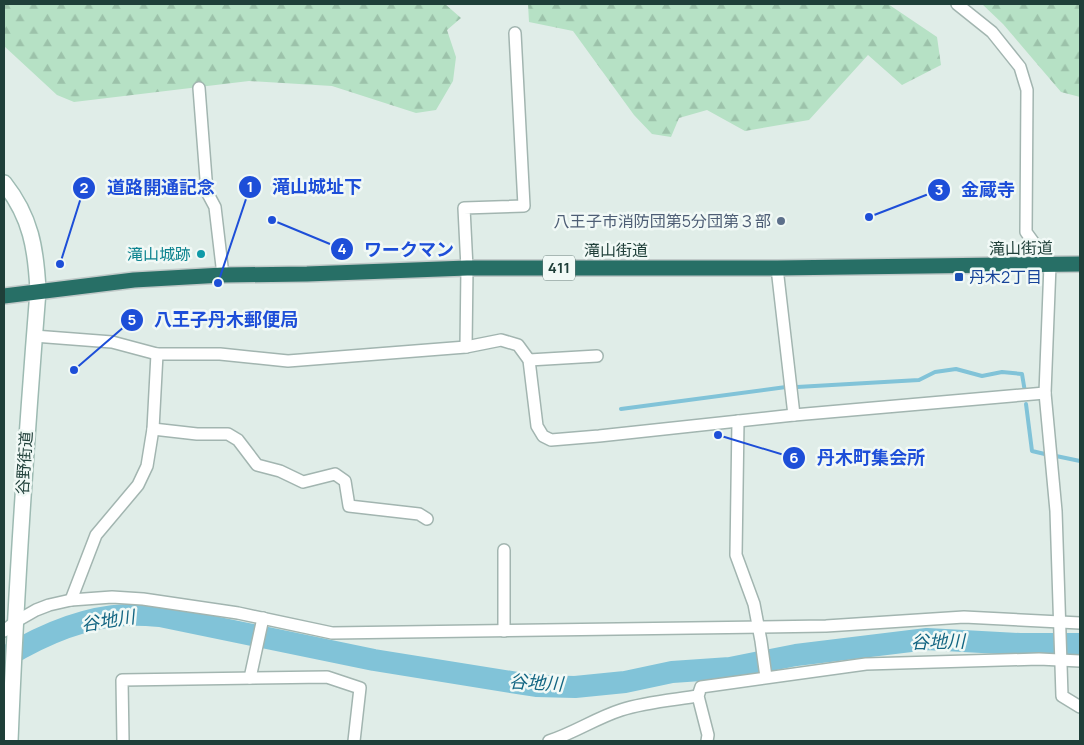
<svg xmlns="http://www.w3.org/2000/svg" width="1084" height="745" viewBox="0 0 1084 745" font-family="Manrope,'Noto Sans JP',sans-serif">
	<defs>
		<pattern id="forest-firs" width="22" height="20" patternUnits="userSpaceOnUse" patternTransform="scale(1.25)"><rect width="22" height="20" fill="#b6e1c5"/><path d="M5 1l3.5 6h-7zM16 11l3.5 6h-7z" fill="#9cc2aa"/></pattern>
	</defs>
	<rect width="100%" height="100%" fill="#e0ede8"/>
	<g fill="url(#forest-firs)">
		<path d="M4,4H445L461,18L447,30L456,57L453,81L436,110L416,113L332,86L249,81L74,102L57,95L4,46Z"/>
		<path d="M528,4H888L937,37L941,65L902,85L868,55L809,120L745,131L707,110L679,118L671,137L652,134L634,115L573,31L529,22Z"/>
		<path d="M982,4H1080V97L1061,92L1003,24Z"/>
	</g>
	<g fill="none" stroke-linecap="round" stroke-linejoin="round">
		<g stroke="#81c3d8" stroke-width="4">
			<path d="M797,387L919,380L935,372L956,369L982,376L1002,372L1022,374L1025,392"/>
			<path d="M1026,404L1032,451L1049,455"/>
			<path d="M621,409L786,387"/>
			<path d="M1056,456L1080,461"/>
		</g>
		<path stroke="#81c3d8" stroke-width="22" d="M4,658C40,636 83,617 126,615C137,614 149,615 160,616L374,660L536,686L575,687L625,682L672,672L730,668L796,655L927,639L1020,644H1080"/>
		<g stroke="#a2b5b0" stroke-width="14">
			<g id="street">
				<path d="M957,4L992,32L1020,67L1027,90L1026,232L1050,265L1045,393L1056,511L1062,696L1080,707"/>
				<path d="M199,88L207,192L215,207L223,275"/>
				<path d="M777,268L794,415"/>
				<path d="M34,336L112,342L157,354H220L288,361L466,347L501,340L518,345L529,360L537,426L543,436L551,440L599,436L794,415L1045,393"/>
				<path d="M466,347L467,268L464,208L524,206L515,33"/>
				<path d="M529,360L597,356"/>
				<path d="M738,421L736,555L754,604L761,641L766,677"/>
				<path d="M153,429L197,434H228L238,440L257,465L280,471L303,482L335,474L345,481L349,506L419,514L427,519"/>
				<path d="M71,600L96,535L138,485L147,466L153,429L157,354"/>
				<path d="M4,631L15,622L36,610L49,605L71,600L112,597L143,599L238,613L332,633L826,626L964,617L1080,623"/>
				<path d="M504,631V550"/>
				<path d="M250,678L263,618"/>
				<path d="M123,741L122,680L327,677L360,688L354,741"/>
				<path d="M549,741C574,733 596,718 621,710C645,702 673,700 698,696"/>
				<path d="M707,741L708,735L698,696L701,687L866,664L1039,659L1080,661"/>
			</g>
		</g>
		<g stroke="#9dbab2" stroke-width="18">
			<path id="secondary" d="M4,183C31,217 36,249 38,291C26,441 16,591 10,741"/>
		</g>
		<g stroke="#c0c9c8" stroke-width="18">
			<path id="highway" d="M4,296L134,280L223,275L307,274L467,268H777L1080,264"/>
		</g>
		<use href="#street" stroke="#fff" stroke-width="11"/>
		<use href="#secondary" stroke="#fff" stroke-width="15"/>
		<use href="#highway" stroke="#276f66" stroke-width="15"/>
	</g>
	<circle fill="#5c6f8a" stroke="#f1f9f6" stroke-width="2" cx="781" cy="221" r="5"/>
	<circle fill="#0f9aa8" stroke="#f1f9f6" stroke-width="2" cx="201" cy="254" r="5"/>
	<rect fill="#1a4fb4" stroke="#f1f9f6" stroke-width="2" x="954" y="272" width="10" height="10" rx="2.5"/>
	<g text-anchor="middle" stroke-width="5" stroke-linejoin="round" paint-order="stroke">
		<rect fill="#f1f9f6" stroke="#5e7772" stroke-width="1" x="543" y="255.5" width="32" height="25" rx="4"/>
		<g font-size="15" font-weight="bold" fill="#1f3f39">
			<text x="559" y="273">411</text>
		</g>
		<g font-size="16" fill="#4e5e75" stroke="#f1f9f6" text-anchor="end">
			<text x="771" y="227">八王子市消防団第5分団第３部</text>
		</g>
		<g font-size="16" fill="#1f3f39" stroke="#f1f9f6">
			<text transform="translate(1021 248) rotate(-1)" y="6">滝山街道</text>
			<text x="616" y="256">滝山街道</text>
			<text transform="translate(24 463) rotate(-86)" y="6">谷野街道</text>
		</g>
		<g font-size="16" fill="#0d838f" stroke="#f1f9f6" text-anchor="end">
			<text x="191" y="260">滝山城跡</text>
		</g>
		<g font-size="16" fill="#164399" stroke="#f1f9f6" text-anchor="start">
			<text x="969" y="283">丹木2丁目</text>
		</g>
		<g font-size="18" font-style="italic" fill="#126582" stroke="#f1f9f6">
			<text transform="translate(108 621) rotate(-9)" y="6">谷地川</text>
			<text transform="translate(938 642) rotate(-1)" y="6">谷地川</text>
			<text transform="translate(536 683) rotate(3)" y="6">谷地川</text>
		</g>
	</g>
	<path fill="none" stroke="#1d4ed8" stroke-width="2" d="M218 283L250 187M60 264L84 188M869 217L939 190M272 220L342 249M74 370L132 320M718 435L794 458"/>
	<g fill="#1d4ed8" stroke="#f1f9f6" stroke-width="2">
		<circle cx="218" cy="283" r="5"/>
		<circle cx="60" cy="264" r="5"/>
		<circle cx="869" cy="217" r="5"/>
		<circle cx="272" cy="220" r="5"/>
		<circle cx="74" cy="370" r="5"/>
		<circle cx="718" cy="435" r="5"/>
		<circle cx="250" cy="187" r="12"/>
		<circle cx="84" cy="188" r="12"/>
		<circle cx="939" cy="190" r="12"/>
		<circle cx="342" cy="249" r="12"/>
		<circle cx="132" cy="320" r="12"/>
		<circle cx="794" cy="458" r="12"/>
	</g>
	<g font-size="15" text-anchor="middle" font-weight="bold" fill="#fff">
		<text x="250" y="192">1</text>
		<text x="84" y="193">2</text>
		<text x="939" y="195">3</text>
		<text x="342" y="254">4</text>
		<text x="132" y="325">5</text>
		<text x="794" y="463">6</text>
	</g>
	<g font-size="18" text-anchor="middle" font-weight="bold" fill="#1d4ed8" stroke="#f1f9f6" stroke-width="5" stroke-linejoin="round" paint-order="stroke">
		<text x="317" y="193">滝山城址下</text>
		<text x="161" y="194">道路開通記念</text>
		<text x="988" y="196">金蔵寺</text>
		<text x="409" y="256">ワークマン</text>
		<text x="226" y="326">八王子丹木郵便局</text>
		<text x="871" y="464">丹木町集会所</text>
	</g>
	<rect width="1084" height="745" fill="none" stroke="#1f3f39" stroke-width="10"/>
</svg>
